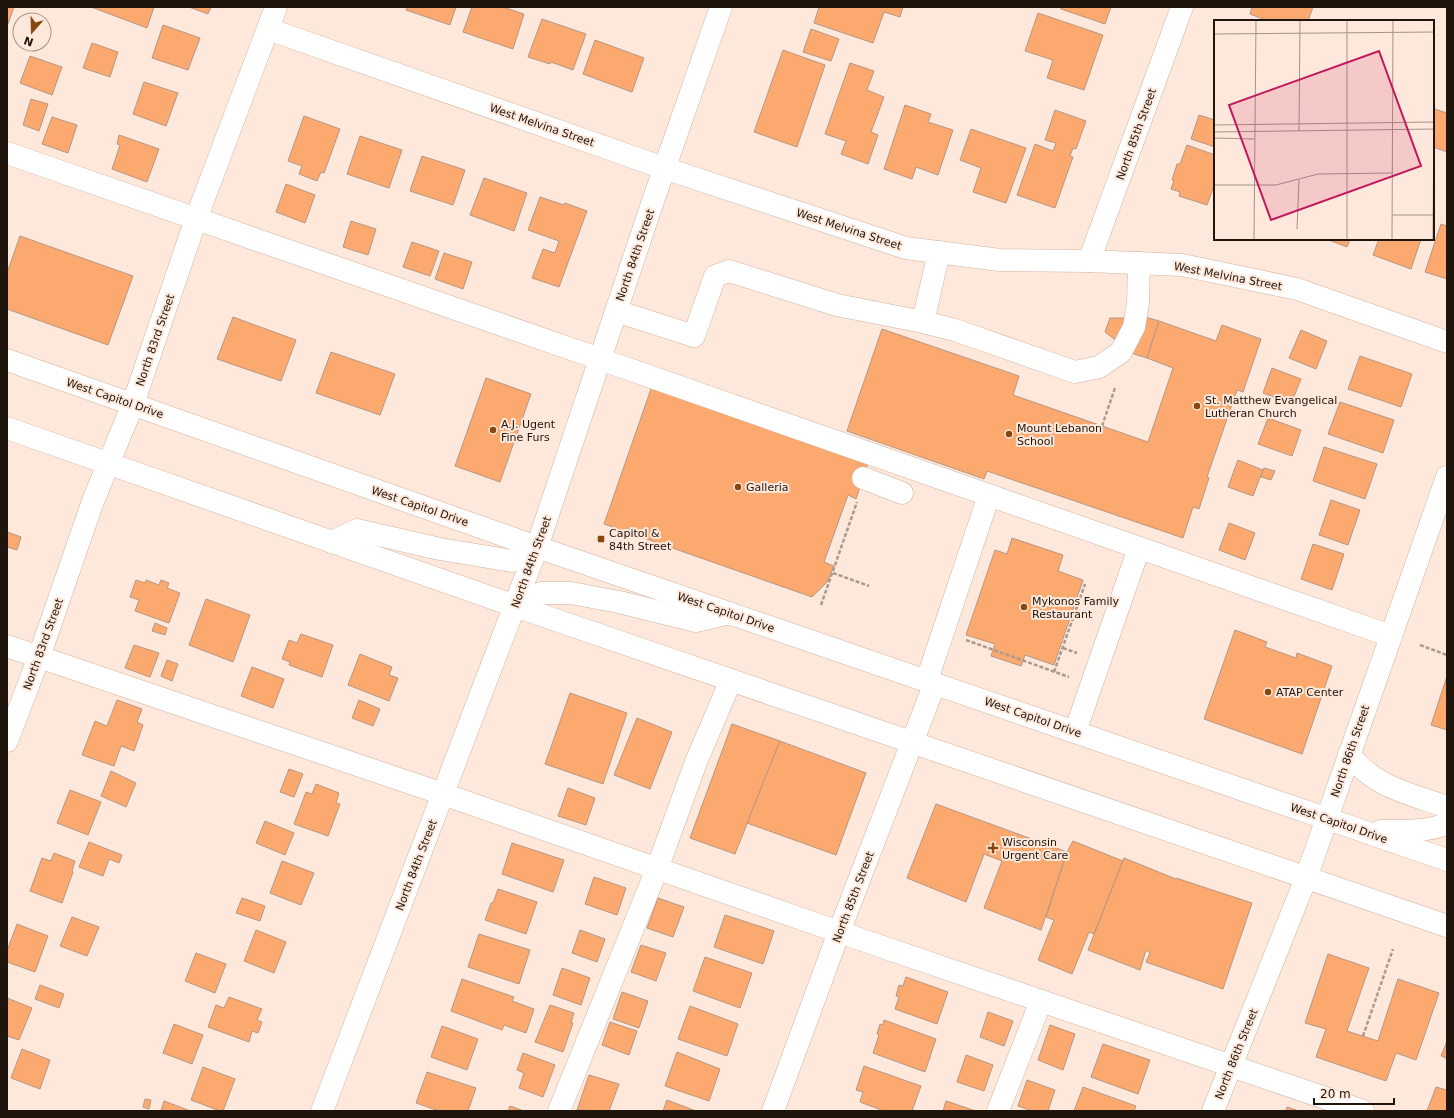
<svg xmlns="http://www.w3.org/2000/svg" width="1454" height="1118" viewBox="0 0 1454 1118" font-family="'DejaVu Sans',sans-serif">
	<rect width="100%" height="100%" fill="#fde8db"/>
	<g fill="#fba96e" stroke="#b79783">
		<path d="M7,7H14L8,24H7Z"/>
		<path d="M91,7H154L147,28Z"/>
		<path d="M189,7H211L208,14Z"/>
		<path d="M407,7H456L450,25L406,10Z"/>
		<path d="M472,7H503L524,14L513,49L463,32Z"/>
		<path d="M819,7H903L900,17L884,12L873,43L814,23Z"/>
		<path d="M1061,7H1111L1105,24L1061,9Z"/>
		<path d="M1252,7H1313L1308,21H1268L1250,14Z"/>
		<path d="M1038,13L1103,35L1084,90L1047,78L1053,60L1025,51Z"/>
		<path d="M542,19L586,34L573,70L551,62L550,64L528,57Z"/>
		<path d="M163,25L200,38L188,70L152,58Z"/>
		<path d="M811,29L839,39L831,61L803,52Z"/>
		<path d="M595,40L644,58L632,92L583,74Z"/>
		<path d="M92,43L118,52L110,77L83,68Z"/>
		<path d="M783,50L825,65L797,147L754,132Z"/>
		<path d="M30,56L62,67L52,95L20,83Z"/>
		<path d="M850,63L874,71L867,90L884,97L871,132L878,135L868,164L841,154L846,141L825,134Z"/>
		<path d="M144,82L178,93L166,126L133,114Z"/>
		<path d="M31,99L48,104L39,131L23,125Z"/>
		<path d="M905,105L931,114L928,122L953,130L938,175L916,167L912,179L884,169Z"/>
		<path d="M1435,109L1447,113V152L1433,147V114Z"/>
		<path d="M1055,110L1086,121L1076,149L1073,148L1070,156L1073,157L1055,208L1017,195L1035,144L1053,151L1056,143L1045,140Z"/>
		<path d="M1199,115L1215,120V147L1191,139Z"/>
		<path d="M304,116L340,129L324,173L321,172L317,181L299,174L302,166L288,161Z"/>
		<path d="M52,117L77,125L68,153L42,144Z"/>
		<path d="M971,129L1026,148L1006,203L973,192L981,168L960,160Z"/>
		<path d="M119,135L159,149L147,182L112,169L120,145L117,144Z"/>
		<path d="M360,136L402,150L389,188L347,174Z"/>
		<path d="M1187,145L1215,155V183L1207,205L1179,196L1180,192L1171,189L1174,181L1172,180L1177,164H1180Z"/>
		<path d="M422,156L465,170L453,205L410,191Z"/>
		<path d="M484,178L527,193L514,231L470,215Z"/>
		<path d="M286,184L315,195L305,223L276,212Z"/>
		<path d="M540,197L564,205L565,203L587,211L559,287L532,278L543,249L555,253L559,241L528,230Z"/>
		<path d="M351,221L376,229L368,255L343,247Z"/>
		<path d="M1441,224L1447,226V279L1425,272Z"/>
		<path d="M20,236L133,276L108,345L7,309V273Z"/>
		<path d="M1326,239H1350L1347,247Z"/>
		<path d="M1379,239H1421L1411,269L1373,255Z"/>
		<path d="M412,242L439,251L430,276L403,267Z"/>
		<path d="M444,253L472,262L463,289L435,279Z"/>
		<path d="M233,317L296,340L281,381L217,359Z"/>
		<path d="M1110,318H1149L1159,321L1147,358L1134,354L1105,332Z"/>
		<path d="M1159,321L1216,341L1222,325L1261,339L1243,392L1237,390L1207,477L1209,478L1199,509L1193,507L1183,538L987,471L984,479L847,431L882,329L1019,376L1013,395L1148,442L1173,368L1147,358Z"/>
		<path d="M1301,330L1327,341L1316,369L1289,358Z"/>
		<path d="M331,352L395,374L380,415L316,393Z"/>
		<path d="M1360,356L1412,374L1401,407L1348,389Z"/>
		<path d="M1272,368L1301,379L1291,404L1263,393Z"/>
		<path d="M486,378L531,394L500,482L455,466Z"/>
		<path d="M652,386L868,463L856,499L848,495L824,562L834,566L828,581L812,597L604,524Z"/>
		<path d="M1340,402L1394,420L1383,453L1328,434Z"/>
		<path d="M1268,418L1301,430L1292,456L1258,444Z"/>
		<path d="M1324,447L1377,464L1365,499L1313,481Z"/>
		<path d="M1238,460L1263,470L1253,496L1228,487Z"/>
		<path d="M1264,468L1275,471L1271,480L1261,477Z"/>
		<path d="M1331,500L1360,510L1348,545L1319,535Z"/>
		<path d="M1229,523L1255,533L1245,560L1219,550Z"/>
		<path d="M7,532L21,537L17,550L7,547Z"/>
		<path d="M1012,538L1063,555L1058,571L1083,580L1054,665L1025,655L1021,666L991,656L995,644L966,635L995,550L1007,554Z"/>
		<path d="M1313,544L1344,554L1332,590L1301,579Z"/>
		<path d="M136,580L145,583L146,580L159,585L161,580L169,583L167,588L180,593L169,623L135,611L139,600L130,597Z"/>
		<path d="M206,599L250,615L233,662L189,645Z"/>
		<path d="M155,623L167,628L165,635L152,631Z"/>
		<path d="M1235,630L1267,642L1265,647L1296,658L1297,653L1332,666L1302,754L1204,719Z"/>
		<path d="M301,634L333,645L322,677L289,665L290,662L282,659L289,640L297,643Z"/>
		<path d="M134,645L159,653L150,677L125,668Z"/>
		<path d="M360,654L392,667L389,675L398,678L389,701L348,685Z"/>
		<path d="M167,660L178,664L172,681L161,676Z"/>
		<path d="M252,667L284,679L273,708L241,696Z"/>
		<path d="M1447,676V730L1431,725Z"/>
		<path d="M570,693L627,713L603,784L545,764Z"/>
		<path d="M117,700L142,709L137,722L143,725L134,751L121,746L114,766L82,755L95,721L107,726Z"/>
		<path d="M359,700L380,709L373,726L352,718Z"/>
		<path d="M637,718L672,732L650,789L614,775Z"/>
		<path d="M732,724L780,741L735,854L690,838Z"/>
		<path d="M780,741L866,773L836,855L747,823Z"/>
		<path d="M289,769L303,774L294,797L280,792Z"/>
		<path d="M111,771L136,783L126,807L101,796Z"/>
		<path d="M316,784L339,793L336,803L340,804L328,836L294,824L306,792L312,794Z"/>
		<path d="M568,788L595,798L586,825L558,816Z"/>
		<path d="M70,790L101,802L88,835L57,823Z"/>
		<path d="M936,804L1067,852L1041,930L984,908L1002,861L984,854L966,902L907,878Z"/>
		<path d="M265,821L294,833L285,855L256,843Z"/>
		<path d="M1073,841L1123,861L1094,934L1089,932L1072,974L1038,960L1054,920L1046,917L1067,852Z"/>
		<path d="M89,842L122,855L119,863L109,859L103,876L79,867Z"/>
		<path d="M512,843L564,860L553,892L502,874Z"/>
		<path d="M54,853L75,861L72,871L73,872L62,903L30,891L42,858L51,861Z"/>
		<path d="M1124,858L1176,879V878L1252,903L1223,989L1146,962L1150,953L1146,950L1140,970L1088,950Z"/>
		<path d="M282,861L314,873L301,905L270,893Z"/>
		<path d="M594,877L626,888L617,915L585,904Z"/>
		<path d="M498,889L537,902L526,934L485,920L491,903H493Z"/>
		<path d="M242,898L265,906L260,921L236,913Z"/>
		<path d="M658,898L684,907L673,937L647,928Z"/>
		<path d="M725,915L774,931L763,964L714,947Z"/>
		<path d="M72,917L99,927L87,956L60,946Z"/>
		<path d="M17,924L48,936L35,972L7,962V951Z"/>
		<path d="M256,930L286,942L274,973L244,961Z"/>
		<path d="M580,930L605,939L597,962L572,953Z"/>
		<path d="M479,934L530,950L519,984L468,967Z"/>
		<path d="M641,945L666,953L656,981L631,972Z"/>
		<path d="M196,953L226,964L215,993L185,981Z"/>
		<path d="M1328,954L1369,968L1347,1031L1378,1041L1398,979L1439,993L1416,1060L1396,1053L1386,1081L1316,1057L1326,1029L1305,1023Z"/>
		<path d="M705,957L752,973L740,1008L693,991Z"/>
		<path d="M562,968L590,978L581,1005L553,995Z"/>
		<path d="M906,977L948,992L937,1024L895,1009L899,997L896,996L899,985L903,986Z"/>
		<path d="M462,979L514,997L512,1001L534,1009L526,1033L504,1025L502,1030L451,1011Z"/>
		<path d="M40,985L64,994L59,1008L35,999Z"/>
		<path d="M622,992L648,1001L639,1028L613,1019Z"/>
		<path d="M229,997L262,1009L257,1020L262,1022L258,1033L252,1031L249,1042L208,1027L216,1005L224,1008Z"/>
		<path d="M7,998L32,1008L19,1040L7,1036Z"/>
		<path d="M550,1005L574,1013L571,1023H573L563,1052L535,1042Z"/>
		<path d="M690,1006L738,1024L727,1056L678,1039Z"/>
		<path d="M988,1012L1013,1021L1004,1046L980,1037Z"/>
		<path d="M884,1020L936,1039L925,1072L873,1053L879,1035L877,1034L880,1024L883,1025Z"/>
		<path d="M610,1022L637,1031L629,1055L602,1045Z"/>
		<path d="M174,1024L203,1035L192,1064L163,1053Z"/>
		<path d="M1050,1025L1075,1034L1063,1070L1038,1060Z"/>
		<path d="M442,1026L478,1039L467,1070L431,1057Z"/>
		<path d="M1447,1041V1060L1446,1058L1441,1056Z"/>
		<path d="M1103,1044L1150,1060L1138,1094L1091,1077Z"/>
		<path d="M22,1049L50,1060L40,1089L11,1078Z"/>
		<path d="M677,1052L720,1069L709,1101L665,1086Z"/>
		<path d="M523,1053L555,1065L543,1097L519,1088L524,1073L517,1070Z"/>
		<path d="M966,1055L993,1065L984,1091L957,1082Z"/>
		<path d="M864,1066L921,1086L912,1111H884L860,1102L863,1092L856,1090Z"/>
		<path d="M203,1067L235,1079L223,1111H220L191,1100Z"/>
		<path d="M427,1072L476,1088L468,1111H439L416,1103Z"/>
		<path d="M589,1075L619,1084L609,1111L577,1110Z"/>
		<path d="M1027,1080L1055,1090L1048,1111H1032L1018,1106Z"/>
		<path d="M1083,1087L1136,1106L1134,1111H1074Z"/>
		<path d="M1436,1087L1447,1090V1111H1427Z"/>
		<path d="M145,1099L151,1100L149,1109L143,1107Z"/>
		<path d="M667,1100L696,1111H663Z"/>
		<path d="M164,1101L188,1110V1111H161Z"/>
		<path d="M946,1101L973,1110V1111H943Z"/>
		<path d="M510,1106L524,1111H508Z"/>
		<path d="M1287,1107L1299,1111H1286Z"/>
	</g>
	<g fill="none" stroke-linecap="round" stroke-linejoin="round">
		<g stroke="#d3b39e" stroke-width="23">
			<g id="minor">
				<path d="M268,29L664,168L906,248L1000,260L1089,261L1182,265L1297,289L1447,342"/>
				<path d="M7,153L600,359L1391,636"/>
				<path d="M1089,261L1182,7"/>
				<path d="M616,311L694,336L715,276L729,271L837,305L923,322L955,330L1075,372L1099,367L1121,352L1134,327L1138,303L1139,263"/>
				<path d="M923,322L939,252"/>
				<path d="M863,478L902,493"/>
				<path d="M7,646L443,794L839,932L1363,1111"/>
				<path d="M927,680L989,495"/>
				<path d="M1075,732L1139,548"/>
				<path d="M7,741L39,657L93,501L133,404L196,219L276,7"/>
				<path d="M1349,754C1373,787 1411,794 1447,807"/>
				<path d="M322,1111L537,547L653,201L721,7"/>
				<path d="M559,1111L657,869L696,762L731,680"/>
				<path d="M773,1111L839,932L935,683"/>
				<path d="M998,1111L1041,1001"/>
				<path d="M1213,1111L1306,878L1447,477"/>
			</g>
		</g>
		<g stroke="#d3b39e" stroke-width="23">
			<g id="major">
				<path d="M7,360L537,547L1447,860"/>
				<path d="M7,428L515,606L1447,926"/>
				<path d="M332,542L357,530L440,549L512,561L537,547"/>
				<path d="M515,606L541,593H571L619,602L696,621L730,613"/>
				<path d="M1381,831C1404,831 1425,832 1447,824"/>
			</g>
		</g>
		<g stroke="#ac9a8f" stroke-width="2.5" stroke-dasharray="4 2" stroke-linecap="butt">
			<path d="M1102,426L1115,388"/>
			<path d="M833,573L869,586"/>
			<path d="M821,605L857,502"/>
			<path d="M966,640L1069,677"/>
			<path d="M1420,645L1447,655"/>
			<path d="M1063,648L1077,653"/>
			<path d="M1054,672L1085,584"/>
			<path d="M1363,1036L1393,949"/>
		</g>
		<use href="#minor" stroke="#fff" stroke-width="22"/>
		<use href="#major" stroke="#fff" stroke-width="22"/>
	</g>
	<g fill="#87470f" stroke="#fde8db" stroke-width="1.5">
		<circle cx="1197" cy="406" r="4"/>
		<circle cx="493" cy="430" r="4"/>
		<circle cx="1009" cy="434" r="4"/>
		<circle cx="738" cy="487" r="4"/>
		<rect x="597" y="535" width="8" height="8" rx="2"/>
		<circle cx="1024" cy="607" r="4"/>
		<circle cx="1268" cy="692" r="4"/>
		<path d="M991 842h4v4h4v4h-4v4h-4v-4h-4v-4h4z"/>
	</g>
	<g text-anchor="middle" stroke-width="4" stroke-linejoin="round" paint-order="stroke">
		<g font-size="11" fill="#20150d" stroke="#fde8db">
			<text transform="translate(542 125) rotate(19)" y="4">West Melvina Street</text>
			<text transform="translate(1136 134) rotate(-70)" y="4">North 85th Street</text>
			<text transform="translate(849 229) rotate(18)" y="4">West Melvina Street</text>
			<text transform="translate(635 255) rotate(-71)" y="4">North 84th Street</text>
			<text transform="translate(1228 276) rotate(11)" y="4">West Melvina Street</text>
			<text transform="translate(155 340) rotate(-71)" y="4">North 83rd Street</text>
			<text transform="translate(115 398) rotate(19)" y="4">West Capitol Drive</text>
			<text transform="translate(420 506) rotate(19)" y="4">West Capitol Drive</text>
			<text transform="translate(531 562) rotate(-70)" y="4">North 84th Street</text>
			<text transform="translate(726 612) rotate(19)" y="4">West Capitol Drive</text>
			<text transform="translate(43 644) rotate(-70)" y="4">North 83rd Street</text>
			<text transform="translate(1033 717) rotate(19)" y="4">West Capitol Drive</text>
			<text transform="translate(1350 751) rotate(-71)" y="4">North 86th Street</text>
			<text transform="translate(1339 823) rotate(19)" y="4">West Capitol Drive</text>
			<text transform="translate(416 865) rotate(-69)" y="4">North 84th Street</text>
			<text transform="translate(853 897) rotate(-69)" y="4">North 85th Street</text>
			<text transform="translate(1236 1054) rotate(-68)" y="4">North 86th Street</text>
		</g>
		<g font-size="11" fill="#20150d" stroke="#fde8db" text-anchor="start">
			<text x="1205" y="404">St. Matthew Evangelical<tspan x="1205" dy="13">Lutheran Church</tspan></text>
			<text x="501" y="428">A.J. Ugent<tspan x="501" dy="13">Fine Furs</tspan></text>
			<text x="1017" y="432">Mount Lebanon<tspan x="1017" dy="13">School</tspan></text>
			<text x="746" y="491">Galleria</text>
			<text x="609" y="537">Capitol &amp;<tspan x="609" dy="13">84th Street</tspan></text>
			<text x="1032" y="605">Mykonos Family<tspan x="1032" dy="13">Restaurant</tspan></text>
			<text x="1276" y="696">ATAP Center</text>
			<text x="1002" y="846">Wisconsin<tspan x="1002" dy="13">Urgent Care</tspan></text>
		</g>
	</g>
	<g transform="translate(1214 20)">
		<rect width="220" height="220" fill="#fde8db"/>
		<path fill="none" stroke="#a59489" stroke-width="1" d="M0,14L220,12M0,105L220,102M85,111L86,0M0,112L220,109M0,118L40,119M0,165H62L104,154L178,153M178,195H220M83,209L85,160M40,220L42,0M133,220V0M178,220L179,0M219,220L220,80"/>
		<path fill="#c2185b" fill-opacity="0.15" stroke="#c2185b" stroke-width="2" d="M165,31L207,146L57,200L15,85Z"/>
		<rect width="220" height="220" fill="none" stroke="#20150d" stroke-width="2"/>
	</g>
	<rect width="1454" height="1118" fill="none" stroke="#20150d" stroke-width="16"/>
	<g transform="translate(32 32) rotate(200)"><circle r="19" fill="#fde8db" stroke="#a59489"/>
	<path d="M0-3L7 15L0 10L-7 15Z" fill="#87470f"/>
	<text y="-6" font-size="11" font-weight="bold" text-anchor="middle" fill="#20150d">N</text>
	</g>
	<path d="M1314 1098v6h80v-6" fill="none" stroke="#20150d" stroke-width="2"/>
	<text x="1320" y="1098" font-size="12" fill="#20150d" stroke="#fde8db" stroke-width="3" paint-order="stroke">20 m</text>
</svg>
